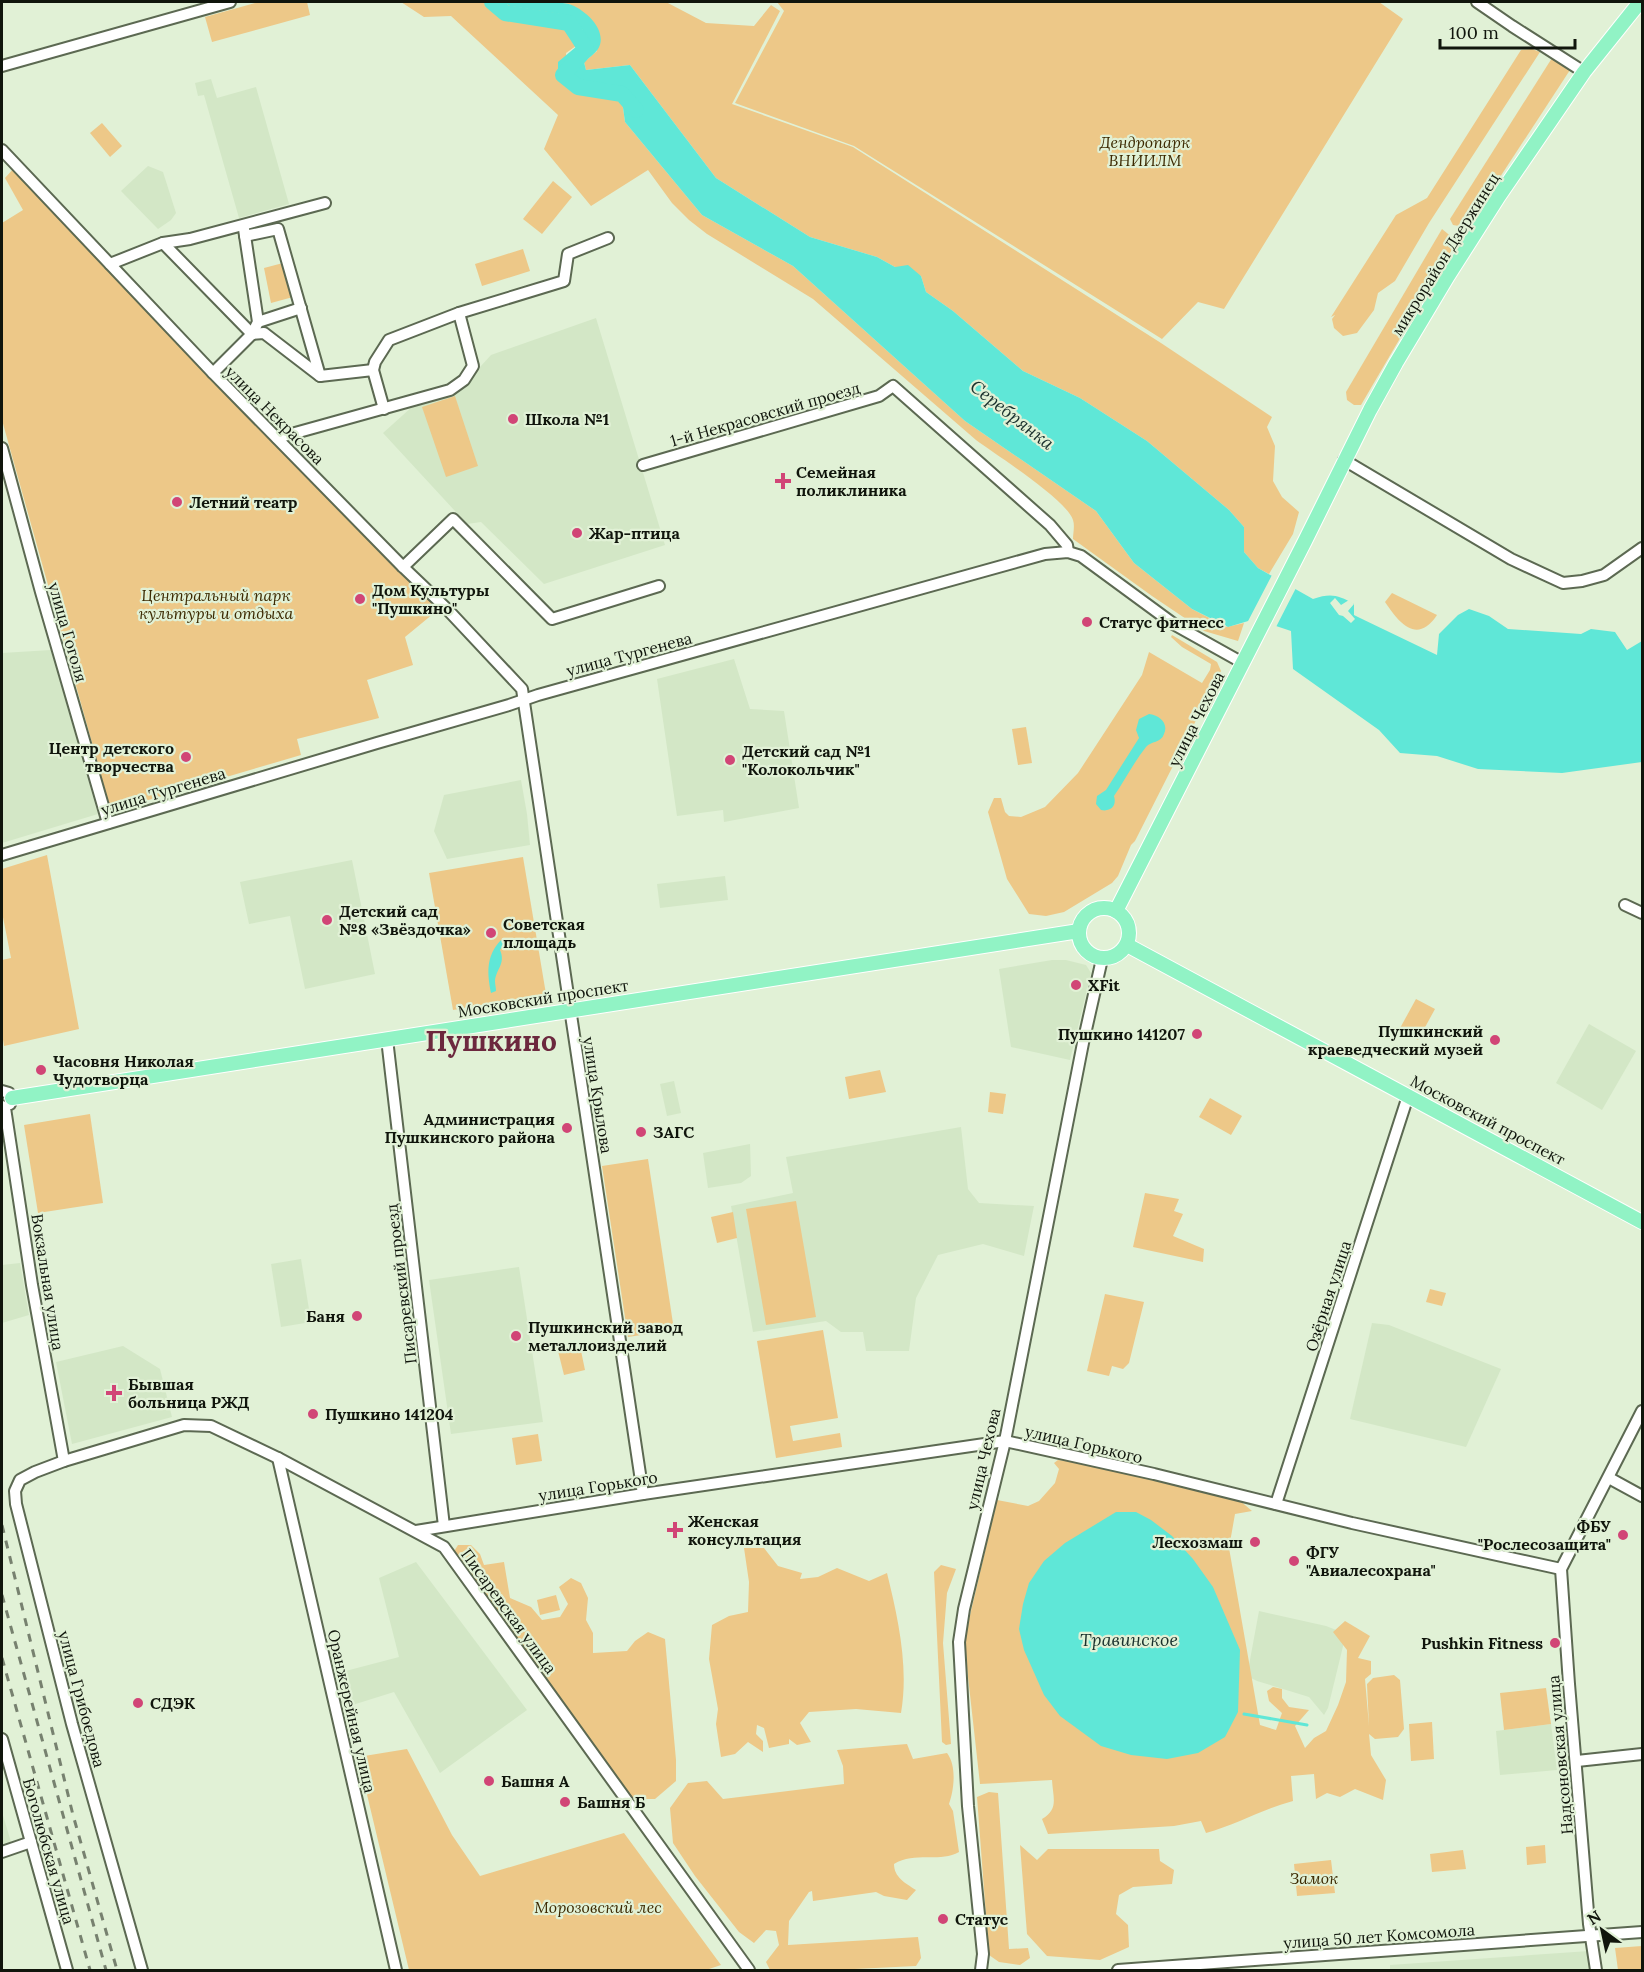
<svg xmlns="http://www.w3.org/2000/svg" width="1644" height="1972" viewBox="0 0 1644 1972" font-family="Lora,serif">
	<rect width="100%" height="100%" fill="#e1f1d6"/>
	<g fill="#d3e7c6">
		<path d="M211,79L217,98L256,87L289,204L239,218L204,95L198,96L195,83Z"/>
		<path d="M148,166L163,172L176,213L171,220L158,229L121,191Z"/>
		<path d="M596,318L665,545L544,584L481,522L467,524L383,433L413,406L459,390L491,355Z"/>
		<path d="M51,650L98,814L2,843V653Z"/>
		<path d="M734,659L750,709L784,711L799,808L724,822L723,810L677,816L657,679Z"/>
		<path d="M521,780L527,814L530,845L447,859L434,831L444,795Z"/>
		<path d="M352,860L375,974L305,989L290,916L249,924L240,882Z"/>
		<path d="M725,876L728,900L660,908L657,884Z"/>
		<path d="M1052,960H1066L1086,965L1091,973L1070,1060L1011,1047L999,969Z"/>
		<path d="M1589,1024L1636,1051L1602,1110L1556,1083Z"/>
		<path d="M674,1081L681,1113L667,1116L660,1084Z"/>
		<path d="M961,1127L968,1189L979,1203L1034,1206L1024,1256L983,1244L938,1255L916,1298L909,1351H866L863,1332H841L826,1321L753,1332L731,1206L793,1193L786,1157Z"/>
		<path d="M750,1144L751,1176L741,1183L708,1188L703,1153Z"/>
		<path d="M301,1259L311,1322L281,1327L271,1264Z"/>
		<path d="M20,1263L29,1315L2,1323V1265Z"/>
		<path d="M519,1267L543,1422L451,1434L429,1280Z"/>
		<path d="M1372,1323L1389,1325L1501,1369L1466,1447L1350,1419Z"/>
		<path d="M123,1346L160,1369L172,1417L72,1444L56,1362Z"/>
		<path d="M416,1562L527,1710L440,1773L394,1692L346,1707L338,1673L399,1657L379,1578Z"/>
		<path d="M1259,1611L1326,1626L1346,1634L1328,1708L1324,1715L1309,1697L1257,1681L1247,1676Z"/>
		<path d="M1551,1724L1557,1770L1500,1775L1496,1731Z"/>
		<path d="M2,1812L11,1842L2,1845Z"/>
		<path d="M1589,1951L1592,1970H1390V1965Z"/>
	</g>
	<g fill="#edc888">
		<path d="M259,2H307L310,15L212,42L205,17Z"/>
		<path d="M401,2H502C520,11 541,8 559,14C568,16 576,24 583,30V41L566,53L568,82L613,87L621,94L625,122L702,215L793,266L965,421L1096,511L1134,563L1192,609L1227,627L1244,623L1238,641L1204,631L1152,596L1073,539C1073,533 1075,526 1073,520C1067,500 995,454 976,440L813,299L707,234L689,220L672,203L648,170L591,206L544,149L558,115L451,16L424,17Z"/>
		<path d="M546,2H666L706,23L754,26L771,5L780,11L732,104L853,147L1161,343L1272,417L1267,427L1275,446L1273,481L1282,497L1299,512L1293,534L1269,574L1258,568L1244,552V527L1229,510L1147,441L1080,398L1023,371L953,311L926,292L921,276L895,267L877,257L810,237L716,178L630,65L586,70L584,62L597,51L570,4Z"/>
		<path d="M777,2H1379L1403,19L1224,309L1198,302L1162,339L854,146L735,103L784,11Z"/>
		<path d="M1532,49L1540,52L1429,223L1395,281L1378,293L1374,310L1357,333L1343,336L1334,328L1332,319L1335,315L1331,317L1396,215L1427,198L1521,50Z"/>
		<path d="M1552,58L1563,63L1570,70L1470,223L1465,227L1453,225L1450,219Z"/>
		<path d="M102,123L122,146L110,157L90,133Z"/>
		<path d="M14,168L439,609L405,637L413,665L367,680L379,718L297,739L301,755L111,811L2,420V223L23,210L5,178Z"/>
		<path d="M553,181L572,197L542,234L523,219Z"/>
		<path d="M1442,229L1453,238L1454,246L1361,405H1354L1347,400L1346,392Z"/>
		<path d="M523,249L530,271L482,286L475,264Z"/>
		<path d="M283,263L293,297L271,303L264,268Z"/>
		<path d="M455,396L478,466L446,477L422,407Z"/>
		<path d="M1392,593L1437,615C1417,645 1399,623 1385,602Z"/>
		<path d="M1172,635L1217,662L1221,671L1135,841L1131,845L1118,876L1112,883L1064,912L1046,916L1029,914L1007,879L988,812L994,798H1001L1005,812L1009,816L1021,817L1045,807L1078,773L1142,675L1149,652L1202,683L1210,670L1211,664L1182,647L1171,637Z"/>
		<path d="M1026,727L1032,763L1018,765L1012,729Z"/>
		<path d="M47,855L79,1029L4,1046L2,1033V960L11,958L2,912V869Z"/>
		<path d="M523,857L546,994L453,1010L429,873Z"/>
		<path d="M1416,999L1435,1009L1418,1040L1399,1030Z"/>
		<path d="M880,1070L886,1092L849,1099L845,1077Z"/>
		<path d="M990,1092L1006,1094L1003,1114L988,1112Z"/>
		<path d="M1210,1098L1242,1116L1231,1135L1199,1117Z"/>
		<path d="M90,1114L103,1203L38,1213L24,1125Z"/>
		<path d="M648,1159L674,1330L628,1337L602,1166Z"/>
		<path d="M1145,1193L1179,1199L1174,1211L1183,1214L1173,1236L1204,1249L1203,1262L1133,1247Z"/>
		<path d="M796,1201L816,1317L766,1325L746,1209Z"/>
		<path d="M733,1212L737,1238L717,1243L711,1217Z"/>
		<path d="M1430,1289L1446,1293L1442,1306L1426,1302Z"/>
		<path d="M1105,1294L1144,1302L1129,1363L1123,1369L1112,1366L1109,1376L1087,1371Z"/>
		<path d="M823,1330L838,1418L790,1426L793,1441L840,1433L842,1447L776,1458L757,1341Z"/>
		<path d="M580,1346L585,1370L564,1375L558,1351Z"/>
		<path d="M538,1434L542,1461L516,1465L512,1438Z"/>
		<path d="M1058,1460L1075,1462L1238,1499L1252,1511L1235,1514L1229,1548L1260,1725L1276,1730L1282,1713L1269,1701L1267,1691L1273,1687L1282,1689V1698L1289,1707L1309,1710L1295,1726L1305,1748L1314,1738L1326,1731L1338,1705L1346,1682L1347,1650L1333,1632L1345,1621L1370,1636L1358,1658L1371,1661V1674L1365,1679L1369,1726L1367,1684L1373,1678L1394,1675L1400,1680L1404,1729L1398,1737L1375,1739L1369,1734L1371,1755L1386,1780L1383,1800L1355,1789L1340,1797L1327,1793L1316,1799L1314,1774L1291,1776L1293,1801C1263,1809 1236,1825 1206,1833L1201,1821L1174,1826L1048,1834L1042,1819C1059,1809 1053,1798 1052,1780L980,1784L964,1641L997,1500L1028,1506L1039,1501L1055,1483L1059,1469L1054,1463Z"/>
		<path d="M458,1545H471L480,1554L484,1565L504,1562L510,1598L531,1607L542,1620L560,1617L568,1604L559,1587L571,1578L581,1583L588,1598L586,1620L593,1633V1653L627,1651L635,1641L648,1632L665,1639L676,1760V1781L655,1799H633L453,1553Z"/>
		<path d="M744,1548H764L778,1566L802,1573L800,1579L818,1577L837,1568L869,1581L887,1573C898,1618 909,1667 901,1713L856,1709L809,1712L800,1723L811,1742L797,1745L789,1739V1744L769,1748L764,1728L757,1725L756,1734L763,1741V1752L748,1742L735,1754L721,1757L716,1724L718,1709L709,1659L712,1625L729,1616L748,1612L749,1582Z"/>
		<path d="M941,1565L956,1569L947,1593L943,1643L951,1744L946,1745L942,1742L934,1572Z"/>
		<path d="M556,1595L560,1610L540,1615L537,1600Z"/>
		<path d="M1546,1688L1551,1724L1504,1730L1500,1693Z"/>
		<path d="M1432,1722L1434,1759L1411,1761L1409,1724Z"/>
		<path d="M907,1744L913,1759L947,1753C957,1766 954,1790 949,1804L953,1811L959,1852C939,1863 915,1851 894,1864C894,1877 905,1883 916,1890L907,1900L884,1896L876,1892L813,1901L812,1891L809,1892L789,1921L788,1945L918,1937L921,1958L916,1966L834,1970H770L766,1962L779,1945L776,1931L766,1930L754,1943L739,1932L695,1876L673,1843L670,1808L688,1783L707,1781L723,1799L844,1784L843,1766L837,1750Z"/>
		<path d="M407,1749L452,1835L480,1876L624,1833L721,1965L706,1970H409L358,1757Z"/>
		<path d="M989,1792L998,1793L1009,1949L1028,1948L1030,1958L1020,1965L999,1962L989,1955L977,1797Z"/>
		<path d="M1020,1845L1037,1860L1048,1849H1159L1160,1861L1174,1870L1172,1884L1133,1887L1119,1895L1116,1914L1128,1925L1129,1947L1100,1960L1047,1956L1027,1934Z"/>
		<path d="M1545,1845L1546,1863L1527,1865L1526,1847Z"/>
		<path d="M1463,1850L1466,1869L1432,1872L1430,1854Z"/>
		<path d="M1331,1860L1335,1893L1297,1896L1294,1864Z"/>
		<path d="M1642,1946V1970H1618L1615,1948Z"/>
	</g>
	<g fill="#5fe7d7">
		<path d="M502,2C523,2 549,0 569,4C585,9 609,31 598,49C595,54 588,58 584,62L586,70L630,65L716,178L810,237L877,257L895,267L908,265L921,276L926,292L953,311L1023,371L1080,398L1147,441L1229,510L1244,527V552L1258,568L1313,599C1331,593 1338,595 1354,604V615L1360,618L1437,655L1439,634L1458,615L1469,609L1489,616L1508,629L1581,634L1591,629L1615,632L1627,650L1642,641V762L1562,773L1478,769L1437,756L1400,753L1379,730L1293,669L1291,631L1255,619L1228,627L1192,609L1134,563L1096,511L965,421L793,266L702,215L625,122L621,93L613,87L568,82L558,73V62L583,41V30L560,14L510,6Z"/>
		<path d="M1149,714C1159,715 1169,723 1164,734C1161,743 1151,741 1146,747C1134,762 1125,780 1114,796C1117,806 1111,812 1101,810L1096,804L1097,796L1106,790L1139,738L1136,730L1139,719Z"/>
		<path d="M501,940L505,943L500,950C506,964 496,969 495,981C495,984 496,988 496,991L491,993C487,972 486,956 501,940Z"/>
		<path d="M1116,1512H1136L1151,1520L1172,1536L1193,1559L1213,1587L1240,1650L1238,1712L1225,1737L1198,1753L1167,1759L1131,1755L1101,1746L1060,1716L1044,1695L1024,1650L1019,1629L1023,1604L1029,1583L1044,1561L1065,1543Z"/>
	</g>
	<g fill="#e1f1d6">
		<path d="M1273,573L1297,586L1275,629L1255,622L1246,625Z"/>
		<path d="M1335,598L1341,605L1349,600L1354,604L1348,611L1355,619L1351,623L1343,616L1339,615L1330,603Z"/>
	</g>
	<g fill="none" stroke-linecap="round" stroke-linejoin="round">
		<path stroke="#5fe7d7" stroke-width="3" d="M1244,1714L1307,1725"/>
		<path stroke="#5fe7d7" stroke-width="16" d="M492,2L505,13L569,23L586,49L563,75L578,87L622,94L636,110"/>
		<g stroke="#5c6952" stroke-width="14">
			<g id="minor">
				<path d="M1477,2L1512,26L1584,72"/>
				<path d="M2,66L230,2"/>
				<path d="M2,150L213,373L403,567L447,609L522,689L643,1494"/>
				<path d="M244,229L258,322L252,334"/>
				<path d="M245,236L278,229L320,376"/>
				<path d="M163,243L252,334L213,373"/>
				<path d="M110,264L163,243L190,239L325,203"/>
				<path d="M258,322L301,308"/>
				<path d="M252,334L264,333L320,376L373,370"/>
				<path d="M384,409L373,370L375,362L389,340L459,313L564,281L568,254L608,238"/>
				<path d="M277,438L450,390L464,380L473,366L459,313"/>
				<path d="M2,448L41,592L108,823"/>
				<path d="M1344,460L1511,559L1563,583L1582,581L1604,575L1642,548"/>
				<path d="M643,465L879,396L893,386L1050,525L1067,545L1068,552"/>
				<path d="M403,567L453,519L552,619L659,586"/>
				<path d="M2,855L377,743L509,705L538,695L1045,554L1068,552L1081,556L1175,625L1243,663"/>
				<path d="M1625,905L1642,913"/>
				<path d="M387,1039L444,1526"/>
				<path d="M2,1091L9,1093L12,1098L10,1104"/>
				<path d="M2,1106L5,1108L32,1285L64,1461"/>
				<path d="M278,1458L396,1970"/>
				<path d="M1609,1478L1642,1496"/>
				<path d="M1276,1504L1408,1096"/>
				<path d="M416,1531L643,1494L1005,1441L1154,1474L1352,1523L1561,1569"/>
				<path d="M2,1739L67,1970"/>
				<path d="M1577,1761L1642,1754"/>
				<path d="M2,1852L31,1842"/>
				<path d="M142,1970L72,1724L16,1504L15,1491L20,1480L35,1472L64,1461L184,1425L211,1426L278,1458L444,1547L749,1970"/>
				<path d="M981,1970L983,1954L968,1806L959,1642L964,1609L1005,1441L1083,1043L1102,959"/>
				<path d="M1118,1970L1642,1932"/>
				<path d="M1596,1970L1589,1924L1569,1684L1561,1569L1642,1411"/>
			</g>
		</g>
		<g stroke="#fff" stroke-width="16">
			<g id="major">
				<circle cx="1104" cy="933" r="25"/>
				<path d="M1116,911L1305,541L1370,410L1396,363L1448,276L1499,196L1584,72L1640,2"/>
				<path d="M1127,945L1642,1222"/>
				<path d="M12,1098L1079,931"/>
			</g>
		</g>
		<use href="#minor" stroke="#fff" stroke-width="10"/>
		<use href="#major" stroke="#91f3c5" stroke-width="14"/>
		<g stroke="#77816f" stroke-width="3" stroke-dasharray="8 8" stroke-linecap="butt">
			<path d="M2,1525L73,1815L117,1970"/>
			<path d="M2,1595L106,1970"/>
			<path d="M2,1658L90,1970"/>
		</g>
	</g>
	<g fill="#d14576" stroke="#e1f1d6" stroke-width="2">
		<circle cx="513" cy="419" r="6"/>
		<path d="M780 472h6v6h6v6h-6v6h-6v-6h-6v-6h6z"/>
		<circle cx="177" cy="502" r="6"/>
		<circle cx="577" cy="533" r="6"/>
		<circle cx="360" cy="599" r="6"/>
		<circle cx="1087" cy="622" r="6"/>
		<circle cx="186" cy="757" r="6"/>
		<circle cx="730" cy="760" r="6"/>
		<circle cx="327" cy="920" r="6"/>
		<circle cx="491" cy="933" r="6"/>
		<circle cx="1076" cy="985" r="6"/>
		<circle cx="1197" cy="1034" r="6"/>
		<circle cx="1495" cy="1040" r="6"/>
		<circle cx="41" cy="1070" r="6"/>
		<circle cx="567" cy="1128" r="6"/>
		<circle cx="641" cy="1132" r="6"/>
		<circle cx="357" cy="1316" r="6"/>
		<circle cx="516" cy="1336" r="6"/>
		<path d="M111 1384h6v6h6v6h-6v6h-6v-6h-6v-6h6z"/>
		<circle cx="313" cy="1414" r="6"/>
		<path d="M672 1521h6v6h6v6h-6v6h-6v-6h-6v-6h6z"/>
		<circle cx="1623" cy="1535" r="6"/>
		<circle cx="1255" cy="1542" r="6"/>
		<circle cx="1294" cy="1561" r="6"/>
		<circle cx="1555" cy="1643" r="6"/>
		<circle cx="138" cy="1703" r="6"/>
		<circle cx="489" cy="1781" r="6"/>
		<circle cx="565" cy="1802" r="6"/>
		<circle cx="943" cy="1919" r="6"/>
	</g>
	<g text-anchor="middle" stroke-width="4.5" stroke-linejoin="round" paint-order="stroke">
		<g font-size="16" font-style="italic" fill="#3c2901" stroke="#e1f1d6">
			<text x="1145" y="148">Дендропарк<tspan x="1145" dy="18">ВНИИЛМ</tspan></text>
			<text x="216" y="601">Центральный парк<tspan x="216" dy="18">культуры и отдыха</tspan></text>
			<text x="1314" y="1884">Замок</text>
			<text x="598" y="1913">Морозовский лес</text>
		</g>
		<g font-size="16" fill="#10150c" stroke="#e1f1d6">
			<text transform="translate(1445 254) rotate(-58)" y="6">микрорайон Дзержинец</text>
			<text transform="translate(765 414) rotate(-16)" y="6">1-й Некрасовский проезд</text>
			<text transform="translate(275 415) rotate(45)" y="6">улица Некрасова</text>
			<text transform="translate(68 632) rotate(74)" y="6">улица Гоголя</text>
			<text transform="translate(629 654) rotate(-15)" y="6">улица Тургенева</text>
			<text transform="translate(1196 719) rotate(-63)" y="6">улица Чехова</text>
			<text transform="translate(163 791) rotate(-17)" y="6">улица Тургенева</text>
			<text transform="translate(543 998) rotate(-9)" y="6">Московский проспект</text>
			<text transform="translate(598 1095) rotate(81)" y="6">улица Крылова</text>
			<text transform="translate(1488 1120) rotate(28)" y="6">Московский проспект</text>
			<text transform="translate(48 1282) rotate(81)" y="6">Вокзальная улица</text>
			<text transform="translate(401 1284) rotate(-97)" y="6">Писаревский проезд</text>
			<text transform="translate(1328 1296) rotate(-72)" y="6">Озёрная улица</text>
			<text transform="translate(1084 1444) rotate(13)" y="6">улица Горького</text>
			<text transform="translate(983 1459) rotate(-77)" y="6">улица Чехова</text>
			<text transform="translate(598 1486) rotate(-9)" y="6">улица Горького</text>
			<text transform="translate(509 1611) rotate(54)" y="6">Писаревская улица</text>
			<text transform="translate(82 1699) rotate(75)" y="6">улица Грибоедова</text>
			<text transform="translate(352 1711) rotate(77)" y="6">Оранжерейная улица</text>
			<text transform="translate(1560 1755) rotate(-95)" y="6">Надсоновская улица</text>
			<text transform="translate(49 1851) rotate(74)" y="6">Боголюбская улица</text>
			<text transform="translate(1379 1936) rotate(-4)" y="6">улица 50 лет Комсомола</text>
		</g>
		<g font-size="16" font-weight="bold" fill="#10150c" stroke="#e1f1d6" text-anchor="start">
			<text x="525" y="425">Школа №1</text>
			<text x="796" y="478">Семейная<tspan x="796" dy="18">поликлиника</tspan></text>
			<text x="189" y="508">Летний театр</text>
			<text x="589" y="539">Жар-птица</text>
			<text x="372" y="596">Дом Культуры<tspan x="372" dy="18">"Пушкино"</tspan></text>
			<text x="1099" y="628">Статус фитнесс</text>
			<text x="174" y="754" text-anchor="end">Центр детского<tspan x="174" dy="18">творчества</tspan></text>
			<text x="742" y="757">Детский сад №1<tspan x="742" dy="18">"Колокольчик"</tspan></text>
			<text x="339" y="917">Детский сад<tspan x="339" dy="18">№8 «Звёздочка»</tspan></text>
			<text x="503" y="930">Советская<tspan x="503" dy="18">площадь</tspan></text>
			<text x="1088" y="991">XFit</text>
			<text x="1483" y="1037" text-anchor="end">Пушкинский<tspan x="1483" dy="18">краеведческий музей</tspan></text>
			<text x="1185" y="1040" text-anchor="end">Пушкино 141207</text>
			<text x="53" y="1067">Часовня Николая<tspan x="53" dy="18">Чудотворца</tspan></text>
			<text x="555" y="1125" text-anchor="end">Администрация<tspan x="555" dy="18">Пушкинского района</tspan></text>
			<text x="653" y="1138">ЗАГС</text>
			<text x="345" y="1322" text-anchor="end">Баня</text>
			<text x="528" y="1333">Пушкинский завод<tspan x="528" dy="18">металлоизделий</tspan></text>
			<text x="128" y="1390">Бывшая<tspan x="128" dy="18">больница РЖД</tspan></text>
			<text x="325" y="1420">Пушкино 141204</text>
			<text x="688" y="1527">Женская<tspan x="688" dy="18">консультация</tspan></text>
			<text x="1611" y="1532" text-anchor="end">ФБУ<tspan x="1611" dy="18">"Рослесозащита"</tspan></text>
			<text x="1243" y="1548" text-anchor="end">Лесхозмаш</text>
			<text x="1306" y="1558">ФГУ<tspan x="1306" dy="18">"Авиалесохрана"</tspan></text>
			<text x="1543" y="1649" text-anchor="end">Pushkin Fitness</text>
			<text x="150" y="1709">СДЭК</text>
			<text x="501" y="1787">Башня А</text>
			<text x="577" y="1808">Башня Б</text>
			<text x="955" y="1925">Статус</text>
		</g>
		<g font-size="18" font-style="italic" fill="#19302d" stroke="#e1f1d6">
			<text transform="translate(1012 415) rotate(38)" y="6">Серебрянка</text>
			<text x="1129" y="1646">Травинское</text>
		</g>
		<g font-size="28" font-weight="bold" fill="#6c283e" stroke="#e1f1d6">
			<text x="491" y="1051">Пушкино</text>
		</g>
	</g>
	<rect width="1644" height="1972" fill="none" stroke="#10150c" stroke-width="6"/>
	<g transform="translate(1602 1930) rotate(327)" stroke="#e1f1d6" stroke-width="4.5" paint-order="stroke">
	<path d="M0-4.5L10 22L0 15L-10 22Z" fill="#10150c"/>
	<text y="-9" font-size="16" font-weight="bold" text-anchor="middle" fill="#10150c">N</text>
	</g>
	<path d="M1440 39v9h135v-9" fill="none" stroke="#10150c" stroke-width="3"/>
	<text x="1449" y="39" font-size="18" fill="#10150c" stroke="#e1f1d6" stroke-width="4.5" paint-order="stroke">100 m</text>
</svg>
